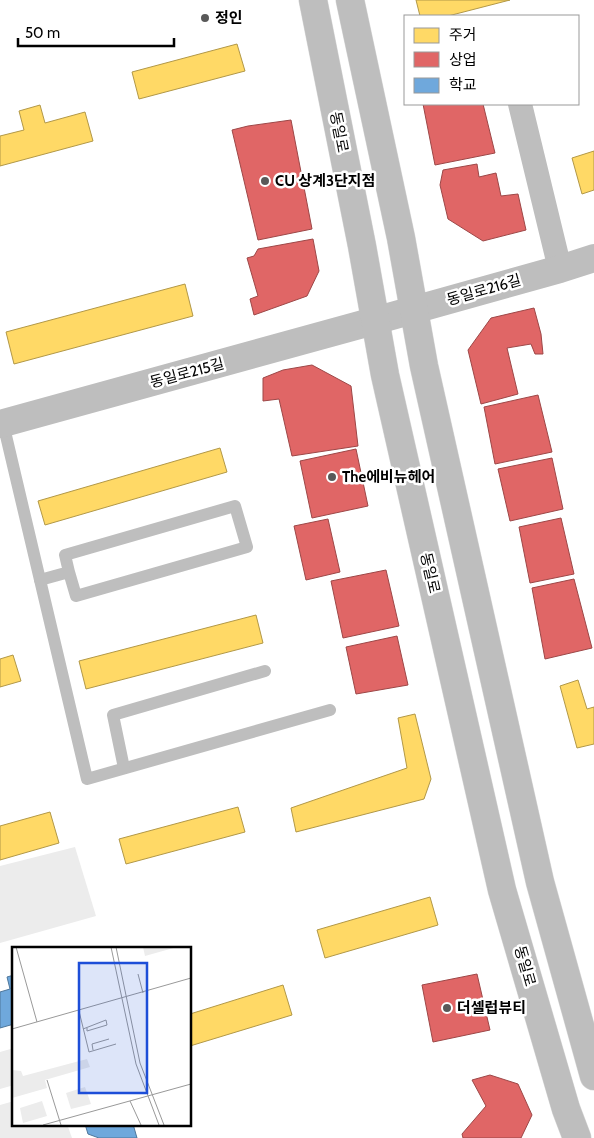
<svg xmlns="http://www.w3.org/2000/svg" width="594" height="1138" viewBox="0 0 594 1138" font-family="Cabin,'Noto Sans KR',sans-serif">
	<rect width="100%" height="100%" fill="#fff"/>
	<g fill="#ececec">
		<path d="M75,847L96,916L0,943V866Z"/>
		<path d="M14,1048V1085L0,1089V1052Z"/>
		<path d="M14,1101V1124H67L72,1138H0V1105Z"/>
	</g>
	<g fill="#ffd966" stroke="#b29847">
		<path d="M416,0H510L448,16H420Z"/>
		<path d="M237,44L245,71L139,99L132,72Z"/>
		<path d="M40,105L45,123L85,112L93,141L0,166V136L24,130L19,111Z"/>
		<path d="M594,151V190L582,194L572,158Z"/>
		<path d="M185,284L193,316L14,364L6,332Z"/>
		<path d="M220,448L227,472L45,525L38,501Z"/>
		<path d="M256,615L263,643L86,689L79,661Z"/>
		<path d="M13,655L21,681L0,687V659Z"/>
		<path d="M578,680L587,709L594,707V744L577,748L560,686Z"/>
		<path d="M415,714L431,779L424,799L296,832L291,808L407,768L398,718Z"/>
		<path d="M238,807L245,832L126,864L119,839Z"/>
		<path d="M50,812L59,843L0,860V826Z"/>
		<path d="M430,897L438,925L325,958L317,930Z"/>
		<path d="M283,985L292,1015L190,1046V1014Z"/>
	</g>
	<g fill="#e06666" stroke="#9d4747">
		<path d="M423,104H483L495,153L435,165Z"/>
		<path d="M291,120L312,229L258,240L232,130L248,126Z"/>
		<path d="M477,164L479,177L496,173L501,196L518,194L526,230L483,241L448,219L440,185L443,170Z"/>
		<path d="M313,239L319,271L307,296L254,315L250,299L258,296L247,258L254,256L258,249Z"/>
		<path d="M534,308L541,334L543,354H535L531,344L507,348L518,394L481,404L468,350L491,318Z"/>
		<path d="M312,365L351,386L358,446L292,456L279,399L263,401V378L283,370Z"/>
		<path d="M538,395L552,452L495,464L484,407Z"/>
		<path d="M356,449L368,506L312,518L300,461Z"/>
		<path d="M552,458L563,509L510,521L498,469Z"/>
		<path d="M561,518L574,574L530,583L519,527Z"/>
		<path d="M328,519L340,572L306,580L294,526Z"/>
		<path d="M386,570L399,626L343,638L331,581Z"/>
		<path d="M574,579L592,648L545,659L532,588Z"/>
		<path d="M397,636L408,685L356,694L346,647Z"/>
		<path d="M477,974L490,1030L433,1042L422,985Z"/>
		<path d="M490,1075L518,1084L532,1115L521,1138H463L462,1134L486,1106L472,1080Z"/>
	</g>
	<g fill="#6fa8dc" stroke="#4e769a">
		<path d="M14,975V1024L0,1028V992L10,989L7,977Z"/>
		<path d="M85,1124H133L137,1138H99L88,1134Z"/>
	</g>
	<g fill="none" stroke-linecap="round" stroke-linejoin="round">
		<g stroke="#dbdbdb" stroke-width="29">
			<g id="primary">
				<path d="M313,0L362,246L385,375L502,890L566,1109L577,1138"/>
				<path d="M350,0L401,238L424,366L540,882L594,1076"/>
			</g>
		</g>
		<g stroke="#bebebe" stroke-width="12">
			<path d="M3,423L87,779L330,710"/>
			<path d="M40,580L69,572L65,555L235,506L247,547L76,596L69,572"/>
			<path d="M124,768L113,715L265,671"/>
		</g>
		<path stroke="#bebebe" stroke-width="24" d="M520,104L560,269"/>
		<path stroke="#bebebe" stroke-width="28" d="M0,424L374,321L560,269L594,258"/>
		<use href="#primary" stroke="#bebebe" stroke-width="28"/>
	</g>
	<g fill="#595959" stroke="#fff" stroke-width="2">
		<circle cx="205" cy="18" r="5"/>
		<circle cx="265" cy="181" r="5"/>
		<circle cx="332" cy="477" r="5"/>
		<circle cx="447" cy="1008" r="5"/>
	</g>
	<g text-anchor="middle" stroke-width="5" stroke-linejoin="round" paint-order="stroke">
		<g font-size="15" font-weight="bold" fill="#000" stroke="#fff" text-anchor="start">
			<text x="215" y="23">정인</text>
			<text x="275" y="186">CU 상계3단지점</text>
			<text x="342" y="482">The에비뉴헤어</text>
			<text x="457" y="1013">더셀럽뷰티</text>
		</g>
		<g font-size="15" fill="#000" stroke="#fff">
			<text transform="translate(339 132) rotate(79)" y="5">동일로</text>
			<text transform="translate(484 290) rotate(-16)" y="5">동일로216길</text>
			<text transform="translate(187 373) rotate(-15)" y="5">동일로215길</text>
			<text transform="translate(430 573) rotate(77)" y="5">동일로</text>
			<text transform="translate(525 966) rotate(74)" y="5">동일로</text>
		</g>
	</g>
	<g transform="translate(12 947)">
		<rect width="179" height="179" fill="#fff"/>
		<path d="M131,0H165L133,9ZM75,112L78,120L33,133L35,141L0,151V123L9,124L11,129ZM73,140L79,157L59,162L54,146ZM30,154L35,169L11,176L8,161Z" fill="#ececec"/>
		<path fill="none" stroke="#999" stroke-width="1" d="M4,0L25,75M99,0L124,117L147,178M104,0L128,116L152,178M126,27L131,46M67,64L77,105L104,97M0,82L179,31M71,82L94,73L95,78L75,84V81M81,103L80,97L97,92M35,133L49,178M118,154L129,178M31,178L179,137"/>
		<path fill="#1d4ed8" fill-opacity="0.15" stroke="#1d4ed8" stroke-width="2.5" d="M67,16H135V146H67Z"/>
		<rect width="179" height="179" fill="none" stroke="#000" stroke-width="2.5"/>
	</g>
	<rect x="404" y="15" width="175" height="90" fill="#ffffff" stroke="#999999"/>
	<rect x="414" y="28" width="25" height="15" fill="#ffd966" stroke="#999999"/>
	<text x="449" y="40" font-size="15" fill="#000000">주거</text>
	<rect x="414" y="52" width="25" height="15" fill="#e06666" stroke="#999999"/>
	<text x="449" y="65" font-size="15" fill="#000000">상업</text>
	<rect x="414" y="78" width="25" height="15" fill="#6fa8dc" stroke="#999999"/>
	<text x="449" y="90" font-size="15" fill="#000000">학교</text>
	<path d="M18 38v8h156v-8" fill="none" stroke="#000000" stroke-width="2.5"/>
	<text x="25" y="38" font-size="15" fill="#000000" stroke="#ffffff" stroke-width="4" paint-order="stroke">50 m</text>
</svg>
